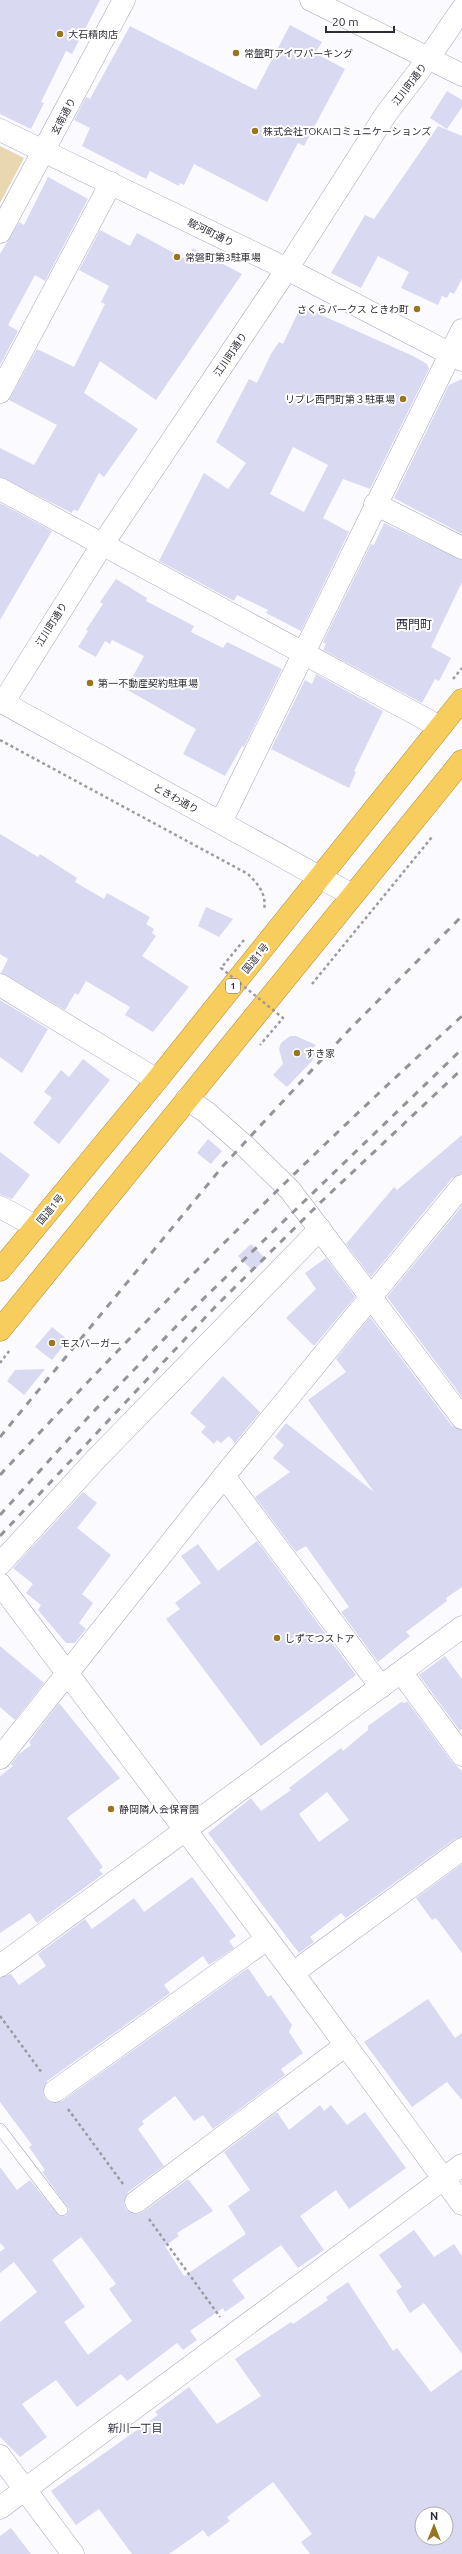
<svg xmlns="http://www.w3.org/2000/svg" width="462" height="2554" viewBox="0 0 462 2554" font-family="Ubuntu,'Noto Sans JP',sans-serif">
	<rect width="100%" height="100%" fill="#fafaff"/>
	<path fill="#e9d7af" d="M0,146L24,158L0,203Z"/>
	<g fill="#dad9f2" fill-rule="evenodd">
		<path d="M0,0H100L72,54L66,51L41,102L44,103L31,129L0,114Z"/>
		<path d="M290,25L322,42L315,53L345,69L304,146L298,143L267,202L194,164L184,185L180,183L179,186L150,171L146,179L82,146L90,128L74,120L86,97L90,99L130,26L256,90Z"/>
		<path d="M447,91L462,100V107L447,129L430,118Z"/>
		<path d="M438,126L462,136V279L454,294L450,292L447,298L442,296L438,305L401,288L409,272L378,256L361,288L331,273L365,215L374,219Z"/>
		<path d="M48,177L88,199L45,281L35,275L8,325L18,331L0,365V254L19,222L24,225Z"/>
		<path d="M100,230L130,246L137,233L187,260L193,248L242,274L156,400L100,361L84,393L138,429L104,477L99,473L78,511L73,510L72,513L0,477V448L34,465L57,425L9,400L37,349L74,367L105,304L101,302L109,286L79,270Z"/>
		<path d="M301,306L413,356L427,364L429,369L370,489L343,479L323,518L349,532L301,631L266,613L268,610L237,595L234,601L159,561L204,473L228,489L246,463L216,442L249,379L257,383L271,354L279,342L283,344ZM293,447L328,465L304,512L270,494Z"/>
		<path d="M462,379V534L394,498L449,385Z"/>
		<path d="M0,503L52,531L0,620Z"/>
		<path d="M384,523L462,560V582L431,647L451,658L439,681L435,679L422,703L323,650L326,644L323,642L371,544L374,545Z"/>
		<path d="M116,579L147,598L146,601L194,626L191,632L223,648L227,642L282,669L244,747L242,746L225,776L183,754L196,729L126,689L144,656L112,640L110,644L105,641L96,657L78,647L88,631L86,630L103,604L100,602Z"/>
		<path d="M316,674L383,711L354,771L356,772L349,788L271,749L305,680L312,684Z"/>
		<path d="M0,834L38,857L40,854L77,878L75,882L104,899L107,893L150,917L146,924L154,929L152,933L156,936L142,956L189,987L153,1032L125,1015L130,1007L86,981L78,995L75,993L65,1010L1,973L8,959L0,954Z"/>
		<path d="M206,907L233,919L219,937L198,926Z"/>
		<path d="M0,1000L48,1029L22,1073L0,1057Z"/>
		<path d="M290,1036H296L316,1045L312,1049L316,1052L312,1061L287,1087L273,1075L283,1064L279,1049L281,1043Z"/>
		<path d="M83,1059L110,1080L59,1144L33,1123L52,1098L44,1092L61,1070L69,1077Z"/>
		<path d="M462,1135V1174L452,1178L371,1277L346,1244L394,1187L397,1190Z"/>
		<path d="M208,1139L222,1151L211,1164L197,1153Z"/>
		<path d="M0,1152L30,1175L12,1199L0,1194Z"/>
		<path d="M462,1206V1397L387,1297Z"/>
		<path d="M251,1244L266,1259L253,1271L238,1256Z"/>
		<path d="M326,1258L355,1297L314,1346L286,1318L316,1289L305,1273Z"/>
		<path d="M370,1317L452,1426L462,1430V1587L446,1598L447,1601L406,1632L410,1636L378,1662L341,1612L349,1607L306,1546L296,1552L255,1497L290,1472L273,1458L284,1445L275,1437L286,1423L374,1492L308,1400L346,1372L336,1359Z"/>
		<path d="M52,1327L68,1340L52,1360L35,1347Z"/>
		<path d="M45,1369L24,1395L7,1381L15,1370Z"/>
		<path d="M223,1376L260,1412L235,1443L229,1436L221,1443L217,1440L214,1444L201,1432L206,1427L190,1413Z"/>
		<path d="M83,1492L97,1503L77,1528L111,1555L82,1594L93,1603L79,1623L86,1629L75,1643H66L38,1610L41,1605L26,1593L33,1584L13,1568Z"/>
		<path d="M257,1541L356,1675L261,1746L166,1619L180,1609L175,1603L201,1583L181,1556L198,1544L218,1571Z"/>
		<path d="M0,1646L44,1683L15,1720L0,1707Z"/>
		<path d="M445,1656L462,1679V1729L460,1731L419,1675Z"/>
		<path d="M407,1701L452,1762L462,1771V1837L455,1839L346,1918L341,1913L310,1937L314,1942L299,1953L208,1833L251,1798L261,1811L291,1790L289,1788L341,1748L343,1751L368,1730V1726L401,1702L405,1703ZM327,1792L349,1820L319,1842L299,1814Z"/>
		<path d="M59,1703L120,1778L67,1818L103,1867L99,1870L103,1874L37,1923L30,1913L0,1933V1776L13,1766L11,1764L19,1754L31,1745L29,1742Z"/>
		<path d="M462,1864V1953L436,1918L432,1920L416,1898Z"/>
		<path d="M192,1877L236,1936L229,1941L234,1948L209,1965L203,1956L164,1985L170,1993L47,2081L43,2092L45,2098L50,2102L62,2101L248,1968L268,1997L271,1995L292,2025L289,2032L303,2053L281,2069L285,2075L213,2129L203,2115L194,2121L175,2096L142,2121L144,2124L138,2129L164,2166L128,2192L124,2203L126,2210L137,2214L143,2212L188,2179L213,2211L177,2233L179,2236L165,2246L184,2276L246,2234L228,2206L250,2190L224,2152L277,2112L289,2130L320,2105L324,2111L331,2105L347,2125L365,2112L406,2168L349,2209L336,2190L300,2216L324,2250L298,2268L281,2245L232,2280L245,2298L225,2312L223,2308L190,2331L197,2340L183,2350L177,2343L127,2381L121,2374L77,2407L56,2380L22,2404L47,2437L20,2457L0,2437V2322L37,2292L14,2262L0,2273V2252L5,2248L0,2243V2167L17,2190L30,2180L59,2216H66L69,2209L42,2172L45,2170L29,2147L32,2145L0,2102V1978L11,1974L19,1985L46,1966L38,1954L85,1919L92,1929L134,1898L144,1912ZM81,2237L116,2284L109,2289L132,2321L88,2355L64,2322L85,2307L52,2260Z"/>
		<path d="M428,1999L455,2038L462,2033V2100L447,2082L412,2107L364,2042Z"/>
		<path d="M414,2230L434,2257L454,2244L462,2256V2354L424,2303L410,2313L396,2291L402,2287L379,2255Z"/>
		<path d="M348,2282L393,2351L397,2348L431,2392L462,2369V2554H310L301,2542L312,2534L273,2482L227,2517L230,2521L208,2537L203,2530L169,2554H132L99,2509L76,2525L51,2491L158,2415L155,2412L189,2387L217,2424L261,2396L235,2359L291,2322L293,2324L328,2300L326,2297ZM422,2514H446V2538H422Z"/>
		<path d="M11,2528L31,2554H0V2536Z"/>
	</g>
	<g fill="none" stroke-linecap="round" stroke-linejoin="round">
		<g stroke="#a6a6bd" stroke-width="12">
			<path id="service" d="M0,2129L62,2210"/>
		</g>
		<g stroke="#a6a6bd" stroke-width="23">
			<g id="minor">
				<path d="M311,0L462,75"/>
				<path d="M0,130L287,269L462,360"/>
				<path d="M0,232L124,0"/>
				<path d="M0,392L111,183"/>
				<path d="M0,489L440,727"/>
				<path d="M375,504L462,548"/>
				<path d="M221,822L462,330"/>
				<path d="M0,985L157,1080"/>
				<path d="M187,1099L206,1112L247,1148L290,1190L462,1418"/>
				<path d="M0,1207L35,1226"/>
				<path d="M224,1476L381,1687"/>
				<path d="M0,1564L97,1458L320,1229"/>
				<path d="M401,1672L462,1755"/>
				<path d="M0,1758L224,1476L462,1186"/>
				<path d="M0,1966L462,1627"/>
				<path d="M293,1973L462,1849"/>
				<path d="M55,2091L267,1939"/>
				<path d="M136,2202L346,2045"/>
				<path d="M0,2508L462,2165"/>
			</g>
		</g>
		<g stroke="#a6a6bd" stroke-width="23">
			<g id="tertiary">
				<path d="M0,701L352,895"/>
				<path d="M3,703L102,545L287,269L386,114L428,59L462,9"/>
				<path d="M0,1584L293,1973L462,2204"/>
				<path d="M0,2456L73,2554"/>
			</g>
		</g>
		<g stroke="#b08e36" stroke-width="23">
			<g id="trunk">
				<path d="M0,1270L157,1080L462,700"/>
				<path d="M0,1330L462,761"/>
			</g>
		</g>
		<g stroke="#9c9ba2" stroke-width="2.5" stroke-dasharray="3 3" stroke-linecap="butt">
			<path d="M453,679L462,668"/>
			<path d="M0,740L248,874C258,884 267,894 264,910"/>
			<path d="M312,984L432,837"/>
			<path d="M0,1363L10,1350"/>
			<path d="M0,2016L42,2073"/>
			<path d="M68,2109L123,2184"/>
			<path d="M149,2219L220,2317"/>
		</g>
		<use href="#service" stroke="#fff" stroke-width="11"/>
		<use href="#minor" stroke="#fff" stroke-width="22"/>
		<use href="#tertiary" stroke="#fff" stroke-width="22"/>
		<use href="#trunk" stroke="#f7ce5e" stroke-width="22"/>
		<g stroke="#93939a" stroke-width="3" stroke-dasharray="7 7" stroke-linecap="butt">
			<path d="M0,1437L223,1166L349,1030L462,916"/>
			<path d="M0,1475C148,1316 301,1163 462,1016"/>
			<path d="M0,1515L92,1413L198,1304L462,1049"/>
			<path d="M0,1536L216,1306L322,1201L462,1069"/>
		</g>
		<path stroke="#9c9ba2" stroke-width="2.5" stroke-dasharray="3 3" stroke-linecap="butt" d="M244,940L221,968L283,1018L260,1045"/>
	</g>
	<g fill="#97761f" stroke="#fff" stroke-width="1.5">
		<circle cx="60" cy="34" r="4"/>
		<circle cx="236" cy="53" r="4"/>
		<circle cx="255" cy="131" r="4"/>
		<circle cx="177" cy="257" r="4"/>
		<circle cx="417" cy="309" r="4"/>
		<circle cx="403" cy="399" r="4"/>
		<circle cx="90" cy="683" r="4"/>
		<circle cx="297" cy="1053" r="4"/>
		<circle cx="52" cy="1343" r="4"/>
		<circle cx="277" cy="1638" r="4"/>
		<circle cx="111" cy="1809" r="4"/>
	</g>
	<g text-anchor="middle" stroke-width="4" stroke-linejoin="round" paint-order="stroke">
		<rect fill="#fff" stroke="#6d6d74" stroke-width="1" x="226" y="979" width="14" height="14" rx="3"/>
		<g font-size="9" font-weight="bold" fill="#2f2e38">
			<text x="233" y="989">1</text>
		</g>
		<g font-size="10" fill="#2f2e38" stroke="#fff" text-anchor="start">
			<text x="68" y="38">大石精肉店</text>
			<text x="244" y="57">常盤町アイワパーキング</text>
			<text x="263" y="135">株式会社TOKAIコミュニケーションズ</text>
			<text x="185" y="261">常磐町第3駐車場</text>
			<text x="409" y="313" text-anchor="end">さくらパークス ときわ町</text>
			<text x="395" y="403" text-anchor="end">リブレ西門町第３駐車場</text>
			<text x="98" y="687">第一不動産契約駐車場</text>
			<text x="305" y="1057">すき家</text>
			<text x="60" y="1347">モスバーガー</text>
			<text x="285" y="1642">しずてつストア</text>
			<text x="119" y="1813">静岡隣人会保育園</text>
		</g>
		<g font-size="10" fill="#2f2e38" stroke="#fff">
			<text transform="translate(409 84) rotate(-53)" y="4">江川町通り</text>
			<text transform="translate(63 116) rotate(-62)" y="4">玄南通り</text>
			<text transform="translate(211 232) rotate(26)" y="4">駿河町通り</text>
			<text transform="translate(230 354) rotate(-56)" y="4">江川町通り</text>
			<text transform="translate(51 624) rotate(-58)" y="4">江川町通り</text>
			<text transform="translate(176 798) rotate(29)" y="4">ときわ通り</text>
			<text transform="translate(255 958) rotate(-51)" y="4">国道1号</text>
			<text transform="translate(50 1209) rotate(-50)" y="4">国道1号</text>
		</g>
		<g font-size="11" fill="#2e2d40" stroke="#fff">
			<text x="135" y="2432">新川一丁目</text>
		</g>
		<g font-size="12" fill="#2e2d40" stroke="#fff">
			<text x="414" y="629">西門町</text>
		</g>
	</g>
	<g transform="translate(434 2526)"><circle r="19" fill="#ffffff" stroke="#acabaf"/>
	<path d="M0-3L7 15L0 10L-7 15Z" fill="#97761f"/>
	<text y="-6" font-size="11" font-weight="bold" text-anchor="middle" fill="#2f2e38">N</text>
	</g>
	<path d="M326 26v6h68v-6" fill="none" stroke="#2f2e38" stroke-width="2"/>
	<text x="332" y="26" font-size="12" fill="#2f2e38" stroke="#ffffff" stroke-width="3" paint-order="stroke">20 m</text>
</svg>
